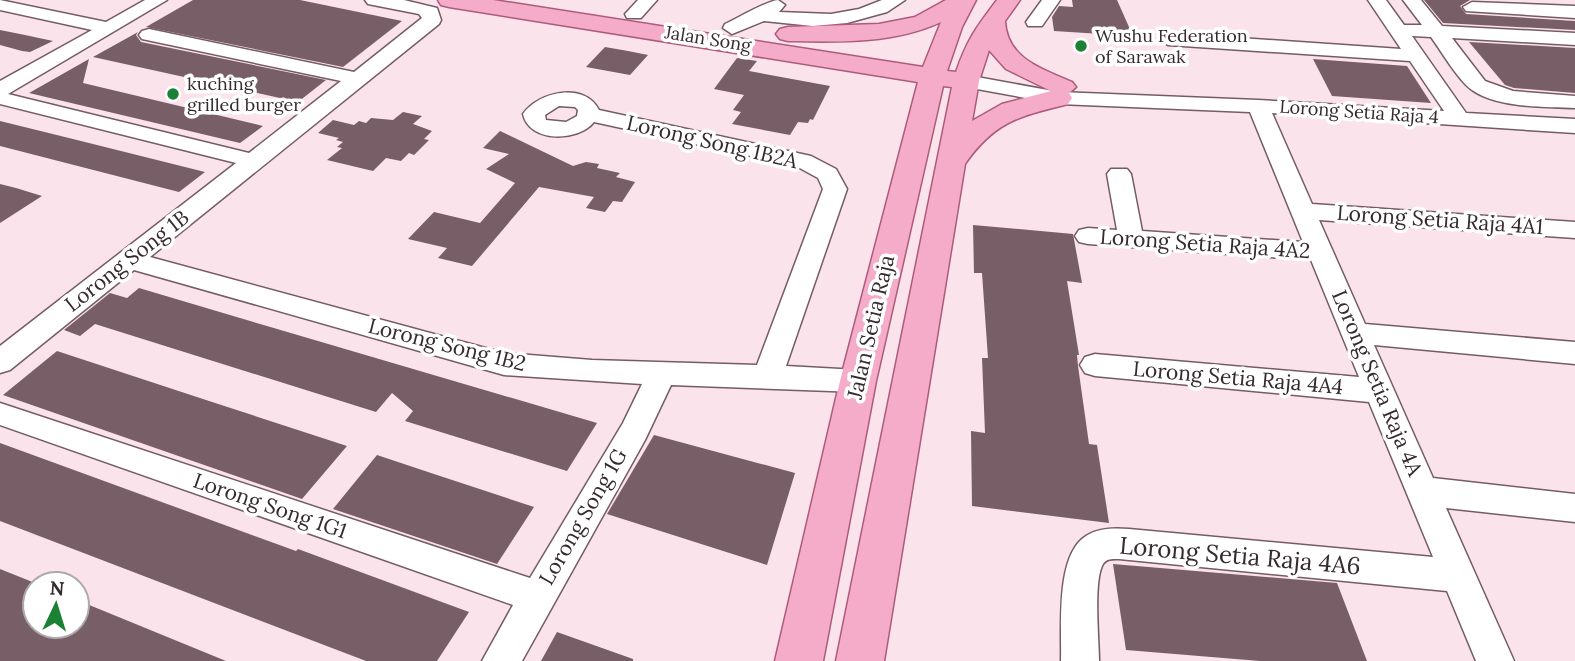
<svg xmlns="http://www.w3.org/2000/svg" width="1575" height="661" viewBox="0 0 1575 661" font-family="Lora,serif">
	<rect width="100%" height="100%" fill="#fbe3eb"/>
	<g fill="#785e66">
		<path d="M193,0H300L402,21L343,67L146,27Z"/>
		<path d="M1072,0H1117L1133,36L1054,31L1052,17L1059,6L1073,7Z"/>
		<path d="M1424,0H1470L1460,6L1466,14L1575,21V30L1443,23Z"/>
		<path d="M0,30L25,35L53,41L30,52L22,51L0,45Z"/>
		<path d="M138,32L136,35L141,42L326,80L298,102L93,57Z"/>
		<path d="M1469,42L1575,48V93L1514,88L1505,85Z"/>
		<path d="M605,47L628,51L648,55L630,75L586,67Z"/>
		<path d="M737,58L757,61L749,71L830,86L813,120L810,119L808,123L798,122L790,135L732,124L741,112L733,110L744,95L714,89Z"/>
		<path d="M89,59L83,83L263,126L240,143L29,93Z"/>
		<path d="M1313,59L1407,66L1431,103L1332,96Z"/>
		<path d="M403,112L422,116L413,124L432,131L424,139L429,140L414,155L409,153L401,161L386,158L373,171L327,160L342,148L337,147L343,142L336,140L339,138L318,133L333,120L354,125L359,121L366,123L371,118L393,120Z"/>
		<path d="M0,121L73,139L205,172L179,192L0,146Z"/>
		<path d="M500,131L573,166L586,162L599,164L597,168L620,173L616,177L635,182L622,202L613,201L605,212L586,208L594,197L539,187L472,266L438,258L447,248L408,239L434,212L480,223L515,183L486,169L509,154L483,148Z"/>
		<path d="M0,184L16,188L42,196L0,223Z"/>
		<path d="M973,225L1073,234L1082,283L1067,281L1079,355H1077L1078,366L1089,444L1097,445L1109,523L972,506L971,431L985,433L982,358H988L982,273H974Z"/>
		<path d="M139,288L267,326L597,423L567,471L405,421L413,411L392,393L376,412L95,324L80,336L64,330L110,293L127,298Z"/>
		<path d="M57,351L206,400L347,446L302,499L3,395Z"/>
		<path d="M654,435L795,473L767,565L607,514Z"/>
		<path d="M0,443L296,551L298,549L469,612L437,661H366L0,521Z"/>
		<path d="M377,455L434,474L534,507L497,564L333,509Z"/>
		<path d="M1113,564L1337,583L1367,661H1260L1126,650Z"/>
		<path d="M0,569L35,583V626H77V600L226,661H0Z"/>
		<path d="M557,632L633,659V661H541Z"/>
	</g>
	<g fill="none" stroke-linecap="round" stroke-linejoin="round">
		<g stroke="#755c64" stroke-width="3">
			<g id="minor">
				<path d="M0,0L106,22L145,0H167L8,94L249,153L341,81L142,39L139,35L142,31L149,29L354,72L422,18L419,14L368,4L365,0H404L437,8L441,20L439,24L150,257L504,353L592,360L757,365L823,189L818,178L796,166L594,122C578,142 529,143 523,114C539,91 585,82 599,110L811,156L836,169L847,189L786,366L858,370L868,373L873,381L868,389L858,392L671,385L645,440L522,661H482L513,605L0,425V403L530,578L623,423L642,384L504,375L134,270L10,370L0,373V346L236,163L0,104V81L92,30L0,10ZM559,106L575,107L578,110L577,116L566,122L546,120L545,115Z"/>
				<path d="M638,0H657L641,18H627L625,14Z"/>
				<path d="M778,0L785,5L779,12L831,14L859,9L882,0H905L887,12L847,23L813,26L764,21L732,34L723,28L725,24C738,18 767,1 778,0Z"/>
				<path d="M1042,0H1060L1042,26H1028L1026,22Z"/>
				<path d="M1368,0H1386L1404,25H1422L1403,0H1421L1442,26L1575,33V45L1452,38L1485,81L1513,91L1575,96V108C1546,107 1497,108 1472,90C1458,80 1442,52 1431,37L1412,36L1466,113L1575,119V133L1272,113L1312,204L1575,222V238L1319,220L1365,324L1575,342V364L1374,345L1433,478L1575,494V522L1446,508L1514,661H1476L1447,591L1119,559C1113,559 1107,558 1103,564C1093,581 1099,640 1099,661H1061C1062,629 1055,555 1086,536C1098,528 1114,528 1129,529L1433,557L1369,402L1095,376L1085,373L1080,365L1085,357L1095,354L1359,377L1311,260L1088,244L1079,242L1075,236L1079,230L1088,228L1117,230L1107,174L1111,169H1127L1131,174L1142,231L1303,242L1250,112L1059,104L966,87L959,85L956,81L959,77L966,75L1059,92L1258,100L1444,111L1410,61L1168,45L1158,39L1168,33L1401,49Z"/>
				<path d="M1472,2L1575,6V18L1466,11L1463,7Z"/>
			</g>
		</g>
		<g stroke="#ae5b7b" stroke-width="3">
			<path id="major" d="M438,0H493L923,67L941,22C894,44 839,42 788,41L780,39L776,34L780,29L788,27L879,24L915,17L946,0H976L962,27L947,71L956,72C968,38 976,28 997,0H1020L1005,21C1007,59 1042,69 1072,82L1076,87L1069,93L1072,98L1068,104C1020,116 995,121 965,164L884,661H836L952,87L943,86L876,381L823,661H775L840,381L918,82L449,7L441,5ZM989,50L1006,69L1051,91L1002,104L972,121L979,81Z"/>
		</g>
		<use href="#minor" fill="#fff" fill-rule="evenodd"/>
		<use href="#major" fill="#f5acc9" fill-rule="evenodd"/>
	</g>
	<g fill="#1a8135" stroke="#fff" stroke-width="2.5">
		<circle cx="1081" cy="46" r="7"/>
		<circle cx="173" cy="94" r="7"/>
	</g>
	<g text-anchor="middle" stroke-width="7" stroke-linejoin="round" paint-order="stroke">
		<g font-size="18" fill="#352a2e" stroke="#fff" text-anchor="start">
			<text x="1095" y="42">Wushu Federation<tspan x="1095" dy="21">of Sarawak</tspan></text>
			<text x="187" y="90">kuching<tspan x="187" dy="21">grilled burger</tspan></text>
		</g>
		<g font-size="18" fill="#352a2e" stroke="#fff">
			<text transform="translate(708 39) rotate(9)" y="6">Jalan Song</text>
			<text transform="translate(1359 112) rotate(4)" y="6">Lorong Setia Raja 4</text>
		</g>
		<g font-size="21" fill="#352a2e" stroke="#fff">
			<text transform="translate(712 142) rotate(13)" y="7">Lorong Song 1B2A</text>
			<text transform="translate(1440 220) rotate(4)" y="7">Lorong Setia Raja 4A1</text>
			<text transform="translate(1205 244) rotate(4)" y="7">Lorong Setia Raja 4A2</text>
			<text transform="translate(127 261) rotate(-38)" y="7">Lorong Song 1B</text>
			<text transform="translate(871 327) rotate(-77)" y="7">Jalan Setia Raja</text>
			<text transform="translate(447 345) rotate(14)" y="7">Lorong Song 1B2</text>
			<text transform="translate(1238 378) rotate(5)" y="7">Lorong Setia Raja 4A4</text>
			<text transform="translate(1377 383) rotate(67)" y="7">Lorong Setia Raja 4A</text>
			<text transform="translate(270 506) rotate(19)" y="7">Lorong Song 1G1</text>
			<text transform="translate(583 517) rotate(-60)" y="7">Lorong Song 1G</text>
		</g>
		<g font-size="24" fill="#352a2e" stroke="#fff">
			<text transform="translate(1240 556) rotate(5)" y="8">Lorong Setia Raja 4A6</text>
		</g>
	</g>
	<g transform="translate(56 605) rotate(4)"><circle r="33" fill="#ffffff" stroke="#aeaaab" stroke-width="2"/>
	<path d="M0-5L12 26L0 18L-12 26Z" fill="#1a8135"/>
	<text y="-10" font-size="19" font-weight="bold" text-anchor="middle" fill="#352a2e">N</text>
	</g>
</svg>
